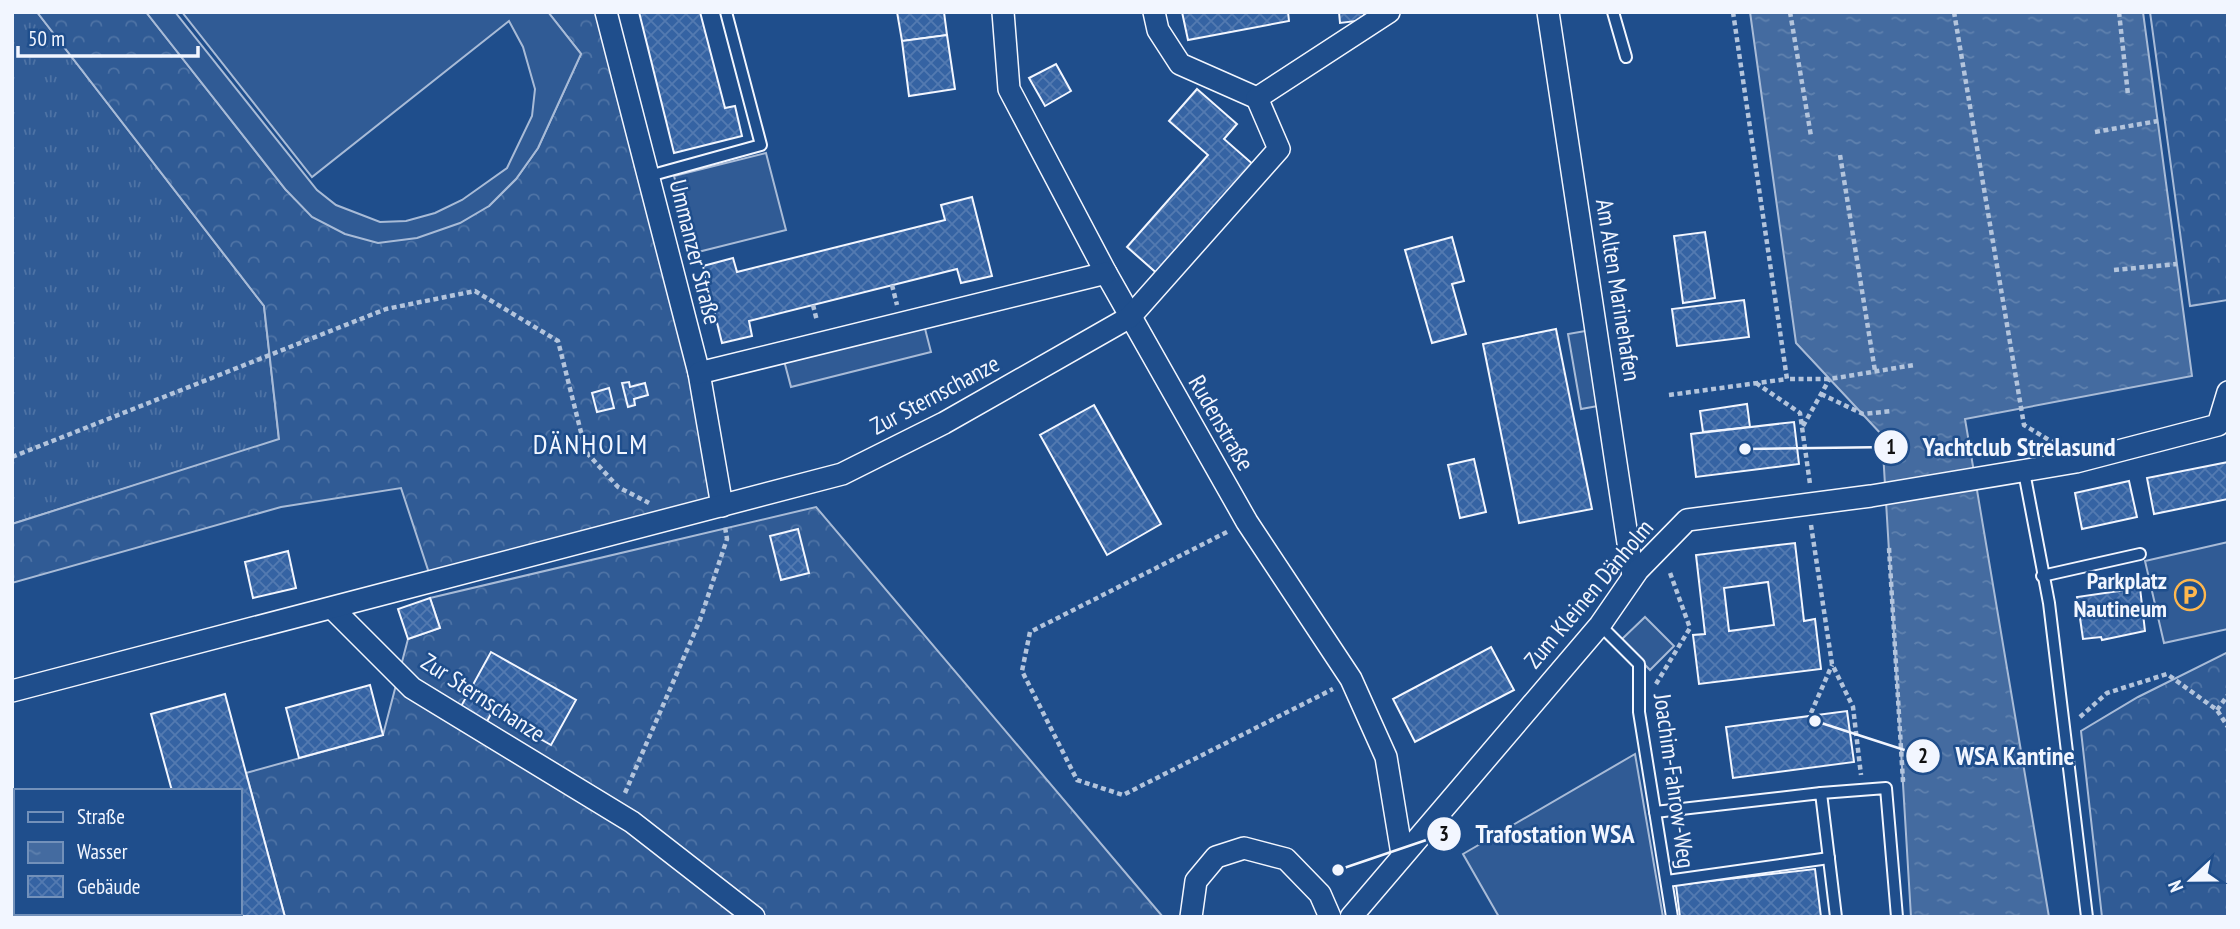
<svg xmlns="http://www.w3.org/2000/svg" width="2240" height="929" viewBox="0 0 2240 929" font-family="'PT Sans Narrow',sans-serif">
	<defs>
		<pattern id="grass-tufts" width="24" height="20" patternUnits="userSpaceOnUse" patternTransform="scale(1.75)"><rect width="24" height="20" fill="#305b95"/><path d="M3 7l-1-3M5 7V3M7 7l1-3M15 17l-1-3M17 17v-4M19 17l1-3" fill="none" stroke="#4e73a5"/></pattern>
		<pattern id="forest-crowns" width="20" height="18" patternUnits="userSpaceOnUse" patternTransform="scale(1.75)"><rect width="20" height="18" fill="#305b95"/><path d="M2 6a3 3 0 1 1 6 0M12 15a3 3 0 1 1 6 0" fill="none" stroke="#4e73a5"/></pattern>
		<pattern id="water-ripples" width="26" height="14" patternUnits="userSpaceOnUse" patternTransform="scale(1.75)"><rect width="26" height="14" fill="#446ba0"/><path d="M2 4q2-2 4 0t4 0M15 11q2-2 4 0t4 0" fill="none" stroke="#5f81ae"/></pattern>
		<pattern id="building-cross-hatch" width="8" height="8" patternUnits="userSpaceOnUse" patternTransform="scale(1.75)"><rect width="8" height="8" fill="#3563a3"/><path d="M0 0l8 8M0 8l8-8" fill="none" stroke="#537ab1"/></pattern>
	</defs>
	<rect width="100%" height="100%" fill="#1f4e8c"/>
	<path fill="url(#grass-tufts)" stroke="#a8bbd7" stroke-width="2" d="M12,12H37L264,306L279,440L12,524Z"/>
	<g fill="url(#forest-crowns)" stroke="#a8bbd7" stroke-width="2">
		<path d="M37,12H146L286,190L345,234L489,206L516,179L538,148L581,54L548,12H606L722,506L432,582L401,488L281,507L12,583V524L279,439L264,306Z"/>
		<path d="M2150,12H2228V300L2190,306Z"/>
		<path d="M816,507L1163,917H285L246,773L383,735L408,639L440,628L430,598Z"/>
		<path d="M2228,652V917H2102L2081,731L2138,697Z"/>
	</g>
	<g fill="#305b95" stroke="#a8bbd7" stroke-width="2">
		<path d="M146,12H175L317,190L336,205L380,222L406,221L435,213L462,200L507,168L532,116L535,89L523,47L509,21L312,177L182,12H548L581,54L538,148L516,179L489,206L460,223L417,238L378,243L345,234L312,217L286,190Z"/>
		<path d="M766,153L786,230L694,253L674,176Z"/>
		<path d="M922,317L931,352L791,387L782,353Z"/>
		<path d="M1597,329L1609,404L1581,409L1568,334Z"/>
		<path d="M2228,542V629L2164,643L2145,561Z"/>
		<path d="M1645,617L1674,646L1650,670L1621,640Z"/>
		<path d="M1635,754L1663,917H1499L1463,854Z"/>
	</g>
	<path fill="url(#water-ripples)" stroke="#a8bbd7" stroke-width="2" d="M1750,12H2143L2192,376L1965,419L2049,917H1911L1882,435L1796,343Z"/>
	<g fill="url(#building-cross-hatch)" stroke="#f2f6ff" stroke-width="2" fill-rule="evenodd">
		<path d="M639,12H700L725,108L735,106L742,136L674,153Z"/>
		<path d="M897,12H944L947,35L902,41Z"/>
		<path d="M1182,12H1288L1289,21L1188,40Z"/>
		<path d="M1339,12H1364L1365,20L1340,23Z"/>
		<path d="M947,35L955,89L909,96L902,41Z"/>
		<path d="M1056,64L1071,91L1045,106L1029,78Z"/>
		<path d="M1197,89L1237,124L1224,139L1255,166L1160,276L1127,247L1208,155L1169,121Z"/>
		<path d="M972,197L992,276L961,283L957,269L749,321L752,336L722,343L703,266L733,258L737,272L945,220L941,205Z"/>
		<path d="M1705,232L1715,298L1683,303L1674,236Z"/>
		<path d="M1452,237L1464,281L1452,284L1466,334L1432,343L1405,250Z"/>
		<path d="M1744,300L1749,337L1677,346L1672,309Z"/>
		<path d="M1556,329L1592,509L1519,523L1483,344Z"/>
		<path d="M629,382L630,387L645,383L648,395L634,399L635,405L628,407L622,383Z"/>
		<path d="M609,388L614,408L597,412L592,393Z"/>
		<path d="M1747,404L1750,427L1703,432L1700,411Z"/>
		<path d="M1094,405L1161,524L1107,555L1040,435Z"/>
		<path d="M1794,422L1799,464L1696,477L1691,434Z"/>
		<path d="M1474,459L1486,512L1460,518L1448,465Z"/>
		<path d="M2228,462V499L2154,514L2147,478Z"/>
		<path d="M2129,481L2137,517L2082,529L2075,493Z"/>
		<path d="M798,529L809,573L781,580L770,536Z"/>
		<path d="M1795,543L1804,621L1815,619L1821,669L1699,684L1693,635L1705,634L1696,555ZM1768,582L1774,625L1729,631L1724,588Z"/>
		<path d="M288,551L296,588L253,598L245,562Z"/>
		<path d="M2140,588L2145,631L2102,640L2101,637L2083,639L2077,597Z"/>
		<path d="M430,598L440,628L408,639L398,609Z"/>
		<path d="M1491,647L1514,690L1415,742L1393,699Z"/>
		<path d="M491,652L576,700L551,745L492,712L485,725L459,710Z"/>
		<path d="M370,685L383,735L299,758L286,708Z"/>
		<path d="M225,694L246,773L285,917H206L205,913H240V791H172L151,714Z"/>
		<path d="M1847,711L1854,762L1733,778L1726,727Z"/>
		<path d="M1815,869L1821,917H1680L1676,885Z"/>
	</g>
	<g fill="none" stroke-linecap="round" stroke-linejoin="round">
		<g stroke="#f2f6ff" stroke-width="14">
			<g id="lane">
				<path d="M1613,12L1626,57"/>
				<path d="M649,176L761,145L726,12"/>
				<path d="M2024,472L2049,603L2087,917"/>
				<path d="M2042,576L2140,554"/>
				<path d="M1600,625L1639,664V712L1672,917"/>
				<path d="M1821,793L1886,788L1897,917"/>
				<path d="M1655,812L1821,793L1836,917"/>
				<path d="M1667,881L1829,858"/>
			</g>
		</g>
		<g stroke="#f2f6ff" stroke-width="24">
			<g id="street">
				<path d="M606,12L699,373L722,506"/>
				<path d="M1003,12L1009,89L1106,273L1247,522L1351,679L1386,757L1402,854"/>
				<path d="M1154,12L1158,30L1180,64L1257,98"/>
				<path d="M1548,12L1633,576"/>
				<path d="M699,373L1106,273"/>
				<path d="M332,608L412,688L632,822L754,917"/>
				<path d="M12,691L842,474L944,423L1130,317L1279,149L1257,98L1389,12"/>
				<path d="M1191,917L1196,881L1216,857L1244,848L1286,859L1320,894L1330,917"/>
				<path d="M1351,917L1600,625L1638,570L1687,520L1871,496L2076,462L2218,425L2228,392"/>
			</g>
		</g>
		<g stroke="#b3c4dc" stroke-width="4.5" stroke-dasharray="5 3.5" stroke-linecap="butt">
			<path d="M1733,12L1787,379H1830L1914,365"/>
			<path d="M1790,12L1811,136"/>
			<path d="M1954,12L2024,425L2054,443"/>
			<path d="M2119,12L2128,95"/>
			<path d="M2095,132L2158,121"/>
			<path d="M1840,155L1875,371"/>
			<path d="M2114,270L2177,264"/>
			<path d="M892,285L897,305"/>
			<path d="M813,305L817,321"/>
			<path d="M1756,383L1800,413L1810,484"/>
			<path d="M1821,394L1863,414L1892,411"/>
			<path d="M1669,395L1787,379"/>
			<path d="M1803,426L1829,380"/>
			<path d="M12,457L386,309L475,291L558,341L586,452L618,487L649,503"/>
			<path d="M1811,525L1832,664L1853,707L1861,775"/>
			<path d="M1227,532L1030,632L1022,671L1077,780L1123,795L1333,689"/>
			<path d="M1889,548L1903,782"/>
			<path d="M1656,684L1690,628L1669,570"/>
			<path d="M2217,710L2228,695"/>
			<path d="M1811,713L1832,665"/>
			<path d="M2080,717L2107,693L2167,674L2217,710L2228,727"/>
			<path d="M625,793L700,620L727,539L725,527"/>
		</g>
		<use href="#lane" stroke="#1f4e8c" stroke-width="10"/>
		<use href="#street" stroke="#1f4e8c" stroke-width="21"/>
	</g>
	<defs>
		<g id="parking-ring" transform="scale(1.575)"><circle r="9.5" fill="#1f4e8c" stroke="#ffb74d" stroke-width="1.5"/><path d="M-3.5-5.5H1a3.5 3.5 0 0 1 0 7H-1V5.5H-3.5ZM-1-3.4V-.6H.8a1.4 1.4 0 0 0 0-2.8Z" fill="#ffb74d"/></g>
	</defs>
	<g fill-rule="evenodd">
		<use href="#parking-ring" x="2190" y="595"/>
	</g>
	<g text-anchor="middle" stroke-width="5" stroke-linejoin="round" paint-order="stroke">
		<g font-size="24" fill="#f2f6ff" stroke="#1f4e8c">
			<text transform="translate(695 252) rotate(76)" y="8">Ummanzer Straße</text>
			<text transform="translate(1618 290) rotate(81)" y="8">Am Alten Marinehafen</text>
			<text transform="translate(935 395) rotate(-28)" y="8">Zur Sternschanze</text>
			<text transform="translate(1221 423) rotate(60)" y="8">Rudenstraße</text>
			<text transform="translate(1589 594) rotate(-50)" y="8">Zum Kleinen Dänholm</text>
			<text transform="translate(483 698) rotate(33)" y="8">Zur Sternschanze</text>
			<text transform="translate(1674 781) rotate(82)" y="8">Joachim-Fahrow-Weg</text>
		</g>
		<g font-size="24" font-weight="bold" fill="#f2f6ff" stroke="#1f4e8c" text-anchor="end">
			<text x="2167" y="589">Parkplatz<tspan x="2167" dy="28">Nautineum</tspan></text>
		</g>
		<g font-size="28" letter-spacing="2" fill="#f2f6ff" stroke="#1f4e8c">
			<text x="591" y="454">DÄNHOLM</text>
		</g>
	</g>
	<path fill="none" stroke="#f2f6ff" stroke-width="2.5" d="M1745 449L1891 447M1815 721L1923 756M1338 870L1444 834"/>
	<g fill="#f2f6ff" stroke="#1f4e8c" stroke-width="2.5">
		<circle cx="1745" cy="449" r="7"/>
		<circle cx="1815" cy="721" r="7"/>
		<circle cx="1338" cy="870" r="7"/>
		<circle cx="1891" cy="447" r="18"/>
		<circle cx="1923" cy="756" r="18"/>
		<circle cx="1444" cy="834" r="18"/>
	</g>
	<g font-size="21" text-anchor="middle" font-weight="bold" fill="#111">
		<text x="1891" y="454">1</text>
		<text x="1923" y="763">2</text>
		<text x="1444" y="841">3</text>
	</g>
	<g font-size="26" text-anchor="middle" font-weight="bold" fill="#f2f6ff" stroke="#1f4e8c" stroke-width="5" stroke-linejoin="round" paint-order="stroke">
		<text x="2019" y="456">Yachtclub Strelasund</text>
		<text x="2015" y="765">WSA Kantine</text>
		<text x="1555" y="843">Trafostation WSA</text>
	</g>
	<rect width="2240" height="929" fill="none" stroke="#f2f6ff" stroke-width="28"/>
	<rect x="14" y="789" width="228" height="126" fill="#1f4e8c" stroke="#7391ba" stroke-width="2"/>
	<rect x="28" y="812" width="35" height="10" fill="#1f4e8c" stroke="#7391ba" stroke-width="2"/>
	<text x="77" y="824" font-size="21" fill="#f2f6ff">Straße</text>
	<rect x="28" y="842" width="35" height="21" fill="url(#water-ripples)" stroke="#7391ba" stroke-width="2"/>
	<text x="77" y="859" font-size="21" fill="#f2f6ff">Wasser</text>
	<rect x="28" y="876" width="35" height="21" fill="url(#building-cross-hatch)" stroke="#7391ba" stroke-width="2"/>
	<text x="77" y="894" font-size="21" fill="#f2f6ff">Gebäude</text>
	<g transform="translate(2191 880) rotate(248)" stroke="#1f4e8c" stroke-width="5" paint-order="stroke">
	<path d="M0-5L12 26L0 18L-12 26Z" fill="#f2f6ff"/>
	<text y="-10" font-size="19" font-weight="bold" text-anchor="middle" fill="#f2f6ff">N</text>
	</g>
	<path d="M18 46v10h180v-10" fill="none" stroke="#f2f6ff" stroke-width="3.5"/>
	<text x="28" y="46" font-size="21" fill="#f2f6ff" stroke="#1f4e8c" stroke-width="5" paint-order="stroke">50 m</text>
</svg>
